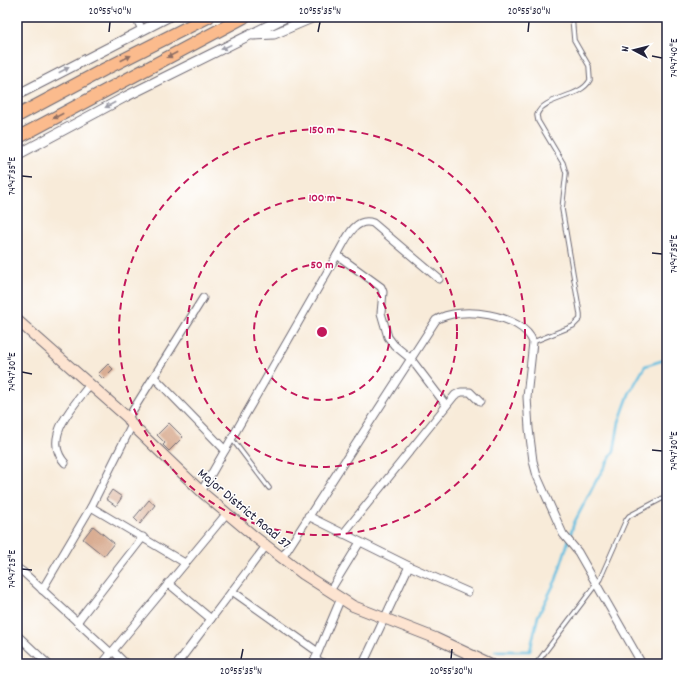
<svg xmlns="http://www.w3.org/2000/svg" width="684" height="681" viewBox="0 0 684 681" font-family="Dekko,sans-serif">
	<rect width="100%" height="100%" fill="#fff"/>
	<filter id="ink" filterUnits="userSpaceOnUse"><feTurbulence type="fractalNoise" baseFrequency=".025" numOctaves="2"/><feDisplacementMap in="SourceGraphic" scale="8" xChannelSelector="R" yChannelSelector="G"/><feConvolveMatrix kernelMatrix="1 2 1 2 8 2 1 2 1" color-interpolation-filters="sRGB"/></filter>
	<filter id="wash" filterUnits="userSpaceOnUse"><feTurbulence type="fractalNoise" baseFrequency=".012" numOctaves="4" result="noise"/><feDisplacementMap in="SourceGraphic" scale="16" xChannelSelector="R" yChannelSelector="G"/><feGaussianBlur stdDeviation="0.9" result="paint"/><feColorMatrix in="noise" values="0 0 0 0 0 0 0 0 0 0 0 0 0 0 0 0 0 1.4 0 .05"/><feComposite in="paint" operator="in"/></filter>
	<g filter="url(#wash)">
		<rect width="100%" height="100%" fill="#f8ebd9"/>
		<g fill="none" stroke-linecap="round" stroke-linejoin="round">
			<path stroke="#62bee0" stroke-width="2.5" d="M495,651H530L538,616L556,580L574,523L596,481L614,451L619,422L629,394L645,366L667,359"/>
		</g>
		<g id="blocks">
			<g fill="#d9ad93">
				<path d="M108,364L113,369L103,379L98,374Z"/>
				<path d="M169,423L183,437L169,451L163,445L165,443L157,435Z"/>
				<path d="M112,490L122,497L116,506L106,499Z"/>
				<path d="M149,500L155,505L140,524L134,518Z"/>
				<path d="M93,526L114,543L104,556L83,539Z"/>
			</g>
		</g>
	</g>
	<g filter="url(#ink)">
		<use href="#blocks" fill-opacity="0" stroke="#6d6872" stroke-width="1"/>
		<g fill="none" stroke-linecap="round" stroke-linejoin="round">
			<g stroke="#6d6872" stroke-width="5.5">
				<g id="service">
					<path d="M533,342L573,326L580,319V314L562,209L566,173L563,163L538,121L537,115C543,96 580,99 590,80L589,66L574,40L572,17"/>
					<path d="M232,439L269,488"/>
					<path d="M536,664L600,579L626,520L629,516L667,496"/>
				</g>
			</g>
			<g stroke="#6d6872" stroke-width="9">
				<g id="minor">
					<path d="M136,17L142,30"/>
					<path d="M337,255L381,287L383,292L381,313L388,337L394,345L411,359L446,405"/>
					<path d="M154,377L225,450"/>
					<path d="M128,418L203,298"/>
					<path d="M65,463C41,437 75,405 90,384"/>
					<path d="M201,492L337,255C345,242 354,216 373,223L439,279"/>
					<path d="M91,507L185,563"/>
					<path d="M308,516L409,566L468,592"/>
					<path d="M343,534L455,395L461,392H470L480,402"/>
					<path d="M282,558L436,320C459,305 523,314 533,342L527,397L529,429L533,461L537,476L563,534L578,552L642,664"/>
					<path d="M17,568L23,572L111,653"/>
					<path d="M168,583L211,619"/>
					<path d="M42,590L91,507L132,425"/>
					<path d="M232,591L318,652"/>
					<path d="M330,591L360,542"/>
					<path d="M77,622L143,537"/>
					<path d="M17,635L48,664"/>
					<path d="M113,651L126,664"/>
					<path d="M315,659L325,664"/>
					<path d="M102,664L227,513"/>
					<path d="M177,664L266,546"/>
					<path d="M313,664L341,598"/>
					<path d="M363,664L409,566"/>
				</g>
			</g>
			<g stroke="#6d6872" stroke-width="11">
				<g id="tertiary">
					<path d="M253,35L274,34L314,17"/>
					<path d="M17,95L168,17"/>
					<path d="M17,155L127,96L286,17"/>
				</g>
			</g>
			<g stroke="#6d6872" stroke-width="12">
				<path id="secondary" d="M17,320L128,418L132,425L204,494L255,537L303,574L353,606L435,638L490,664"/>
			</g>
			<g stroke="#6d6872" stroke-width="14">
				<g id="trunk">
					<path d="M17,116L105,69L208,17"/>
					<path d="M17,138L244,17"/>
				</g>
			</g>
			<use href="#service" stroke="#fff" stroke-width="3.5"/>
			<use href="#minor" stroke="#fff" stroke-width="7"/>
			<use href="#tertiary" stroke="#fff" stroke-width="9"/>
			<use href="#secondary" stroke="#fde4d1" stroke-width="10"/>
			<use href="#trunk" stroke="#fbbb8d" stroke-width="12"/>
		</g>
		<defs><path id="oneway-solid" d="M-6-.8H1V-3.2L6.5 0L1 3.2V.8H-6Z"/></defs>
		<g fill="#9c9ca7">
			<use href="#oneway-solid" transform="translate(226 47) rotate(154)"/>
			<use href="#oneway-solid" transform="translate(64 70) rotate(-27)"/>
			<use href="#oneway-solid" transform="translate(110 105) rotate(152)"/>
		</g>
		<g fill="#8e6e64">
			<use href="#oneway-solid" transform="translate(172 55) rotate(152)"/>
			<use href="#oneway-solid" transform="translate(126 58) rotate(-27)"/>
			<use href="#oneway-solid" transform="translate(58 116) rotate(152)"/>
		</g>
	</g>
	<path fill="none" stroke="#22223b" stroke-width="1.5" d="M109,32L110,22M318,32L320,22M528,32L529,22M652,56L662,58M22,176L32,177M652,253L662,254M22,372L32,374M652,450L662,451M22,569L32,570M241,659L243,649M451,659L452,649"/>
	<g fill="none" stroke="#c2185b" stroke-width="2" stroke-dasharray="7 5">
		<circle cx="322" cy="332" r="68"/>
		<circle cx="322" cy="332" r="135"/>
		<circle cx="322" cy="332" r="203"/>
	</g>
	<g text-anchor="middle" stroke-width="3" stroke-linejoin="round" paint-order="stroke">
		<g font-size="14" fill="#22223b" stroke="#fff">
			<text transform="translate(245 508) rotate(40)" y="5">Major District Road 37</text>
		</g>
	</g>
	<circle cx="322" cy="332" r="6" fill="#c2185b" stroke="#fff" stroke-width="2"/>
	<g font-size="12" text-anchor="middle" font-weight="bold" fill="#c2185b" stroke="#fff" stroke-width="3" stroke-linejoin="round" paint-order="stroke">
		<text x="322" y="133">150 m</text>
		<text x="322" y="201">100 m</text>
		<text x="322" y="268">50 m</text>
	</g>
	<rect width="684" height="681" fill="none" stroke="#fff" stroke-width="44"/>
	<g transform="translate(634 50) rotate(277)" stroke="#ffffff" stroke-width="3" paint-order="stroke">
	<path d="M0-3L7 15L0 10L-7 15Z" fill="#22223b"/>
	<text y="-6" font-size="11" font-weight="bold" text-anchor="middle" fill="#22223b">N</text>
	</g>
	<rect x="22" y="22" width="640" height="637" fill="none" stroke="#22223b" stroke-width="1.5"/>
	<g font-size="10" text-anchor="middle" fill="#22223b">
		<text x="110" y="14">20°55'40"N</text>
		<text x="320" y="14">20°55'35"N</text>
		<text x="529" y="14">20°55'30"N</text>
		<text transform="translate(673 58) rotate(-90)" y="4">74°47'40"E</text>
		<text transform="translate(11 176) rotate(-90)" y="4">74°47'35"E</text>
		<text transform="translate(673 254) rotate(-90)" y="4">74°47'35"E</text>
		<text transform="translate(11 372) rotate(-90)" y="4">74°47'30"E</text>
		<text transform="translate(673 451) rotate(-90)" y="4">74°47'30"E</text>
		<text transform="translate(11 569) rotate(-90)" y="4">74°47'25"E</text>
		<text x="241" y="674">20°55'35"N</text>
		<text x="451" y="674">20°55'30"N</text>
	</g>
</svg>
